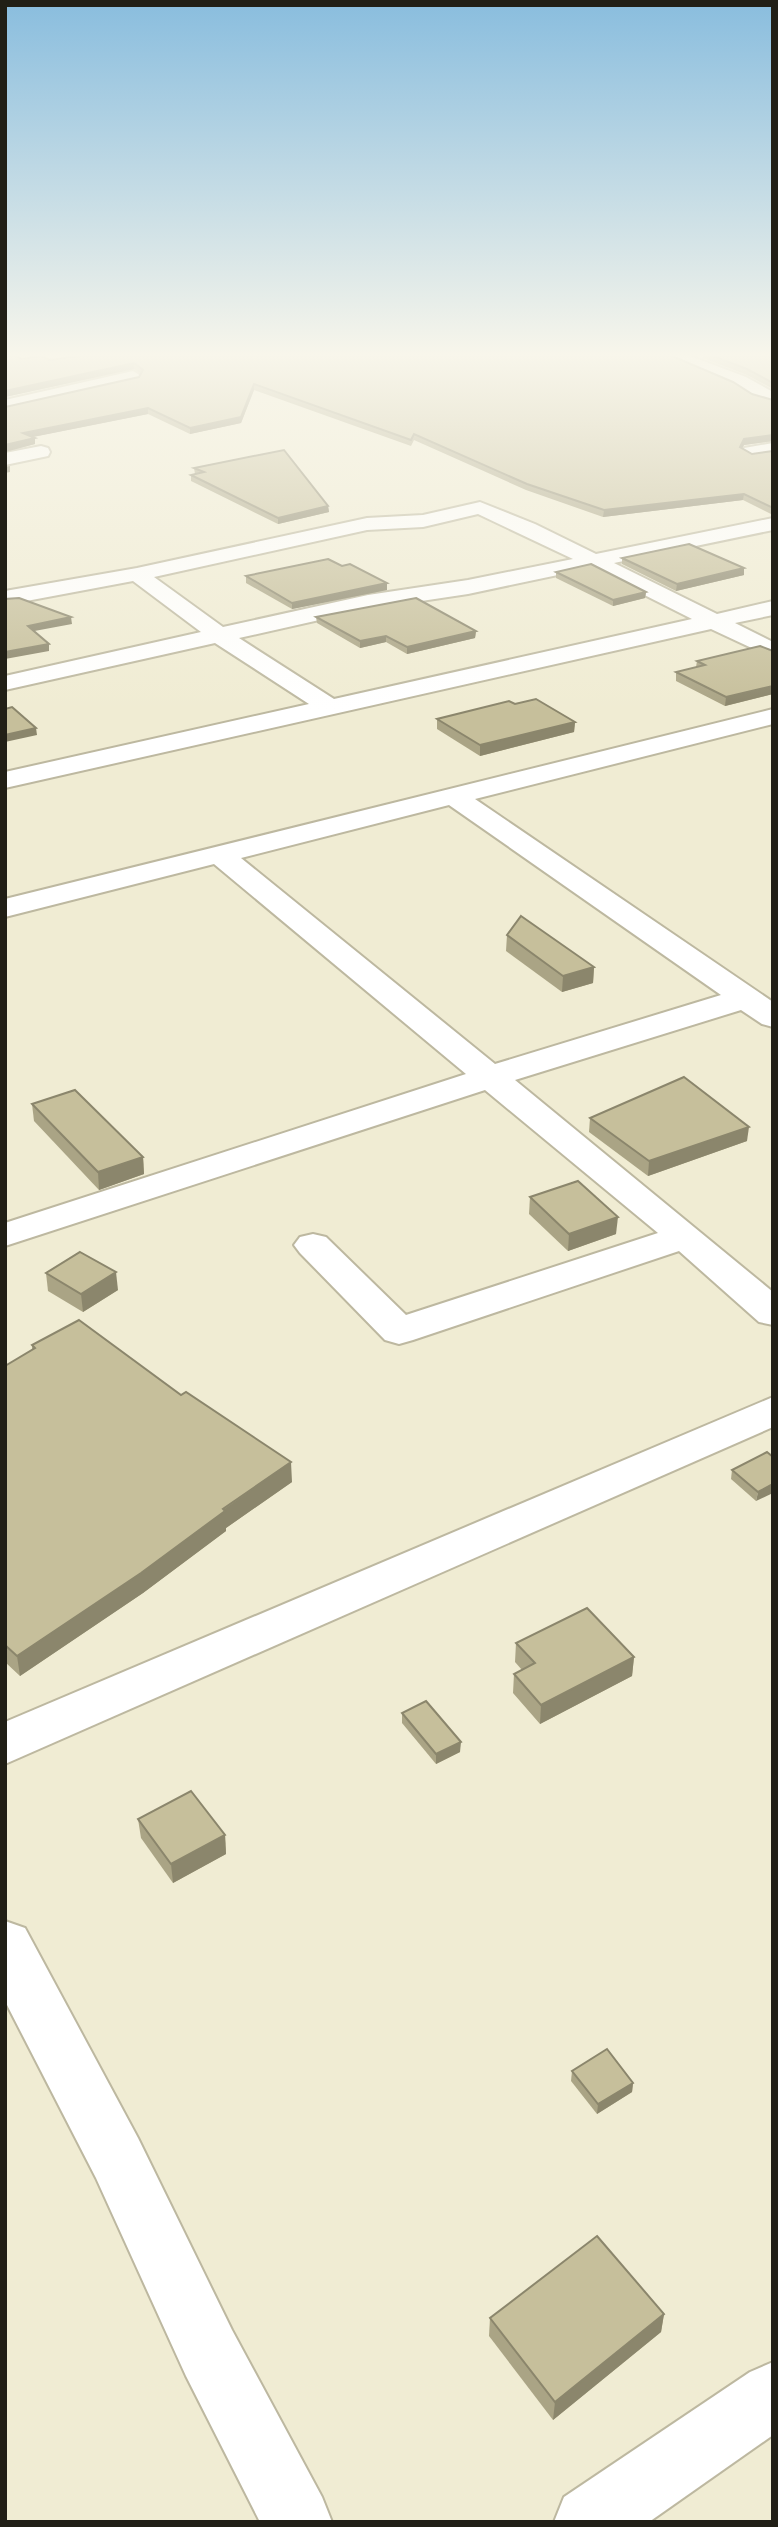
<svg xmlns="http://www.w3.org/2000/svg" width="778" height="2527" viewBox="0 0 778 2527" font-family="'Fira Sans',sans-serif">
	<rect width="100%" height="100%" fill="#f0ecd3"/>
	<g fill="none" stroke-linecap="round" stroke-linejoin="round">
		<g stroke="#bdb8a0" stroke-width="4">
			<g id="minor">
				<path d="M666,356H690L746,377L773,392V403L752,397L734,385Z"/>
				<path d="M133,371L141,376L139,380L5,410V400Z"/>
				<path d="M773,443V454L751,458L742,452L744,448Z"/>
				<path d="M41,446L48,448L50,452L48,456L5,465V453Z"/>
				<path d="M480,502L535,524L596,554L773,518V530L614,563L717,614L773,601V615L735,623L773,642V658L711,629L5,788V772L309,704L215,643L5,690V676L201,632L133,581L5,605V591L137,568L367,518L423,515ZM478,514L573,559L468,580L368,595L223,627L154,577L367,530L423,527ZM591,568L692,619L334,699L239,638L368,609L468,594Z"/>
				<path d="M773,709V724L475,799L773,1002V1027L762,1024L741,1010L515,1080L773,1292V1325L759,1322L679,1251L413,1340L399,1344L385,1340L300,1253L294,1245L300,1237L313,1234L326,1237L406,1315L658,1233L485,1090L5,1246V1223L466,1074L214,864L5,917V899ZM449,805L721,995L495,1064L241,858Z"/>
				<path d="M773,1397V1427L5,1764V1722Z"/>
				<path d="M5,1921L25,1928L138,2138L232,2330L322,2497L332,2522H260L186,2376L96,2178L5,2001Z"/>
				<path d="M773,2362V2435L649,2522H554L564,2497L750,2372Z"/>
			</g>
		</g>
		<use href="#minor" fill="#fff" fill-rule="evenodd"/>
	</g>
	<g fill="#aaa485">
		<path d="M5,356L22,359L50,360L79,356L752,394L773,400V441L744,445L742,448L752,454L773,451V515L743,500L603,517L526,490L414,440L411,446L254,390L241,423L190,434L148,414L32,437L35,444L5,452L139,377L141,374L134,369L5,397Z"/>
		<path d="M703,356H773V389L747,375L703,358Z"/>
		<path d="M194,468L328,506L329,512L278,524L191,481V475L196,474H195Z"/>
		<path d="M622,558L744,575L676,591L622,564Z"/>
		<path d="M556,572L646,592L645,598L613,606L556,578Z"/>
		<path d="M246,576L387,590L292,609L246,583Z"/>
		<path d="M316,617L476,631L475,638L407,654L386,642L360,648L317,623Z"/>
		<path d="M773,651V694L725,706L676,681V672L696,667L697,661Z"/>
		<path d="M515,704L575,722L574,732L480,756L437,729V719Z"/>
		<path d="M507,935L594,967L593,983L562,992L506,951Z"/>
		<path d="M32,1104L143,1157L144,1174L99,1190L34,1121Z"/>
		<path d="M590,1118L747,1141L648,1176L589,1132Z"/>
		<path d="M530,1197L616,1234L568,1251L529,1214Z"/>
		<path d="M46,1273L118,1290L83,1312L48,1291Z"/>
		<path d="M32,1345L292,1482L226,1528V1531L143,1593L20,1676L5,1662V1366L32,1350Z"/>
		<path d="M767,1452L756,1501L731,1479L732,1470Z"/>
		<path d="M516,1643L634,1657L632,1676L540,1724L513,1693L514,1674L522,1670L515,1662Z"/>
		<path d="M402,1713L460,1752L436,1764L402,1723Z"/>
		<path d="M138,1819L225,1835L226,1854L173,1883L141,1838Z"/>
		<path d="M572,2071L633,2083L632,2092L597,2114L571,2081Z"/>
		<path d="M664,2314L661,2332L553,2420L489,2336L490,2318Z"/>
	</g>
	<g fill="#8b866c">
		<path d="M134,363V369L5,397V391Z"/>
		<path d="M254,384V390L241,423L190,434V428Z"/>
		<path d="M148,408V414L23,439V433Z"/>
		<path d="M773,435V441L744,445L739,453L740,447L744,439Z"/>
		<path d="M35,438V444L5,452V445Z"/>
		<path d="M10,466V472L5,473V467Z"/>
		<path d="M744,494L743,500L603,517L604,510Z"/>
		<path d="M328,506L329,512L278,524V518Z"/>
		<path d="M744,568V575L676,591L677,584Z"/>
		<path d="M387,583V590L292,609V603Z"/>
		<path d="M646,592L645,598L613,606V600Z"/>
		<path d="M71,617L72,624L29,632L28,626Z"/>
		<path d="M476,631L475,638L407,654V647Z"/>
		<path d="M386,636V642L360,648V641Z"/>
		<path d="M49,644V651L5,659V652Z"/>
		<path d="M773,686V694L725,706L726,697Z"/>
		<path d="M575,722L574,732L480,756V745Z"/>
		<path d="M36,728L37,735L5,742V735Z"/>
		<path d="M594,967L593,983L562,992L563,976Z"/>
		<path d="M749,1127L747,1141L648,1176L649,1161Z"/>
		<path d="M143,1157L144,1174L99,1190L98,1172Z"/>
		<path d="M618,1217L616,1234L568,1251L569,1234Z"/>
		<path d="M116,1272L118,1290L83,1312L81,1294Z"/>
		<path d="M291,1462L292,1482L226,1528V1531L143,1593L20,1676L17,1656Z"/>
		<path d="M773,1484V1493L756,1501L758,1492Z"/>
		<path d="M634,1657L632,1676L540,1724L541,1705Z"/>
		<path d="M461,1742L460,1752L436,1764V1754Z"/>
		<path d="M225,1835L226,1854L173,1883L171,1864Z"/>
		<path d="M633,2083L632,2092L597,2114L598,2104Z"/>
		<path d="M664,2314L661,2332L553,2420L555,2402Z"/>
	</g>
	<g fill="#c6bf9b" stroke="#8b866c" stroke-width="2">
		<path d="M5,356H16L22,359L41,356L50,360L79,356H672L733,382L752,394L773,400V435L744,439L740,447L752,454L773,451V508L744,494L604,510L527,484L414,434L411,440L254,384L241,417L190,428L148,408L23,433L35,438L5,445V407L139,377L143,370L134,363L5,391Z"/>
		<path d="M713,356H773V383L747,369Z"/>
		<path d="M284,450L328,506L278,518L191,475L204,472L194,468Z"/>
		<path d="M689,544L744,568L677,584L622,558Z"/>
		<path d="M328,559L342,566L350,564L387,583L292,603L246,576Z"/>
		<path d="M591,564L646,592L613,600L556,572Z"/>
		<path d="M19,598L71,617L28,626L49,644L5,652V599Z"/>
		<path d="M416,598L476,631L407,647L386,636L360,641L316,617Z"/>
		<path d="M760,646L773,651V686L726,697L676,672L705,665L697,661Z"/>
		<path d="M536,699L575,722L480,745L437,719L509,701L515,704Z"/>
		<path d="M12,707L36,728L5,735V709Z"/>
		<path d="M521,916L594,967L563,976L507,935Z"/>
		<path d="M684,1077L749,1127L649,1161L590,1118Z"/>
		<path d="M75,1090L143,1157L98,1172L32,1104Z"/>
		<path d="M578,1181L618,1217L569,1234L530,1197Z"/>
		<path d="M80,1252L116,1272L81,1294L46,1273Z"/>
		<path d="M79,1320L181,1395L186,1392L291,1462L223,1509L225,1511L141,1573L17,1656L5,1645V1366L35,1348L32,1345Z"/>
		<path d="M767,1452L773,1457V1484L758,1492L732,1470Z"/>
		<path d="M587,1608L634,1657L541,1705L514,1674L535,1663L516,1643Z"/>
		<path d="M426,1701L461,1742L436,1754L402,1713Z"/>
		<path d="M191,1791L225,1835L171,1864L138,1819Z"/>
		<path d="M607,2049L633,2083L598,2104L572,2071Z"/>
		<path d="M597,2236L664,2314L555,2402L490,2318Z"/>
	</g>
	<linearGradient id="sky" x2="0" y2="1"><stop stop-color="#89bdde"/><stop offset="0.5" stop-color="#f8f6eb"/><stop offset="1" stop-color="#f8f6eb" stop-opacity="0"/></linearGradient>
	<rect width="778" height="710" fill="url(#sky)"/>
	<rect width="778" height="2527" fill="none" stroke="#211f16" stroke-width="14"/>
</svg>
